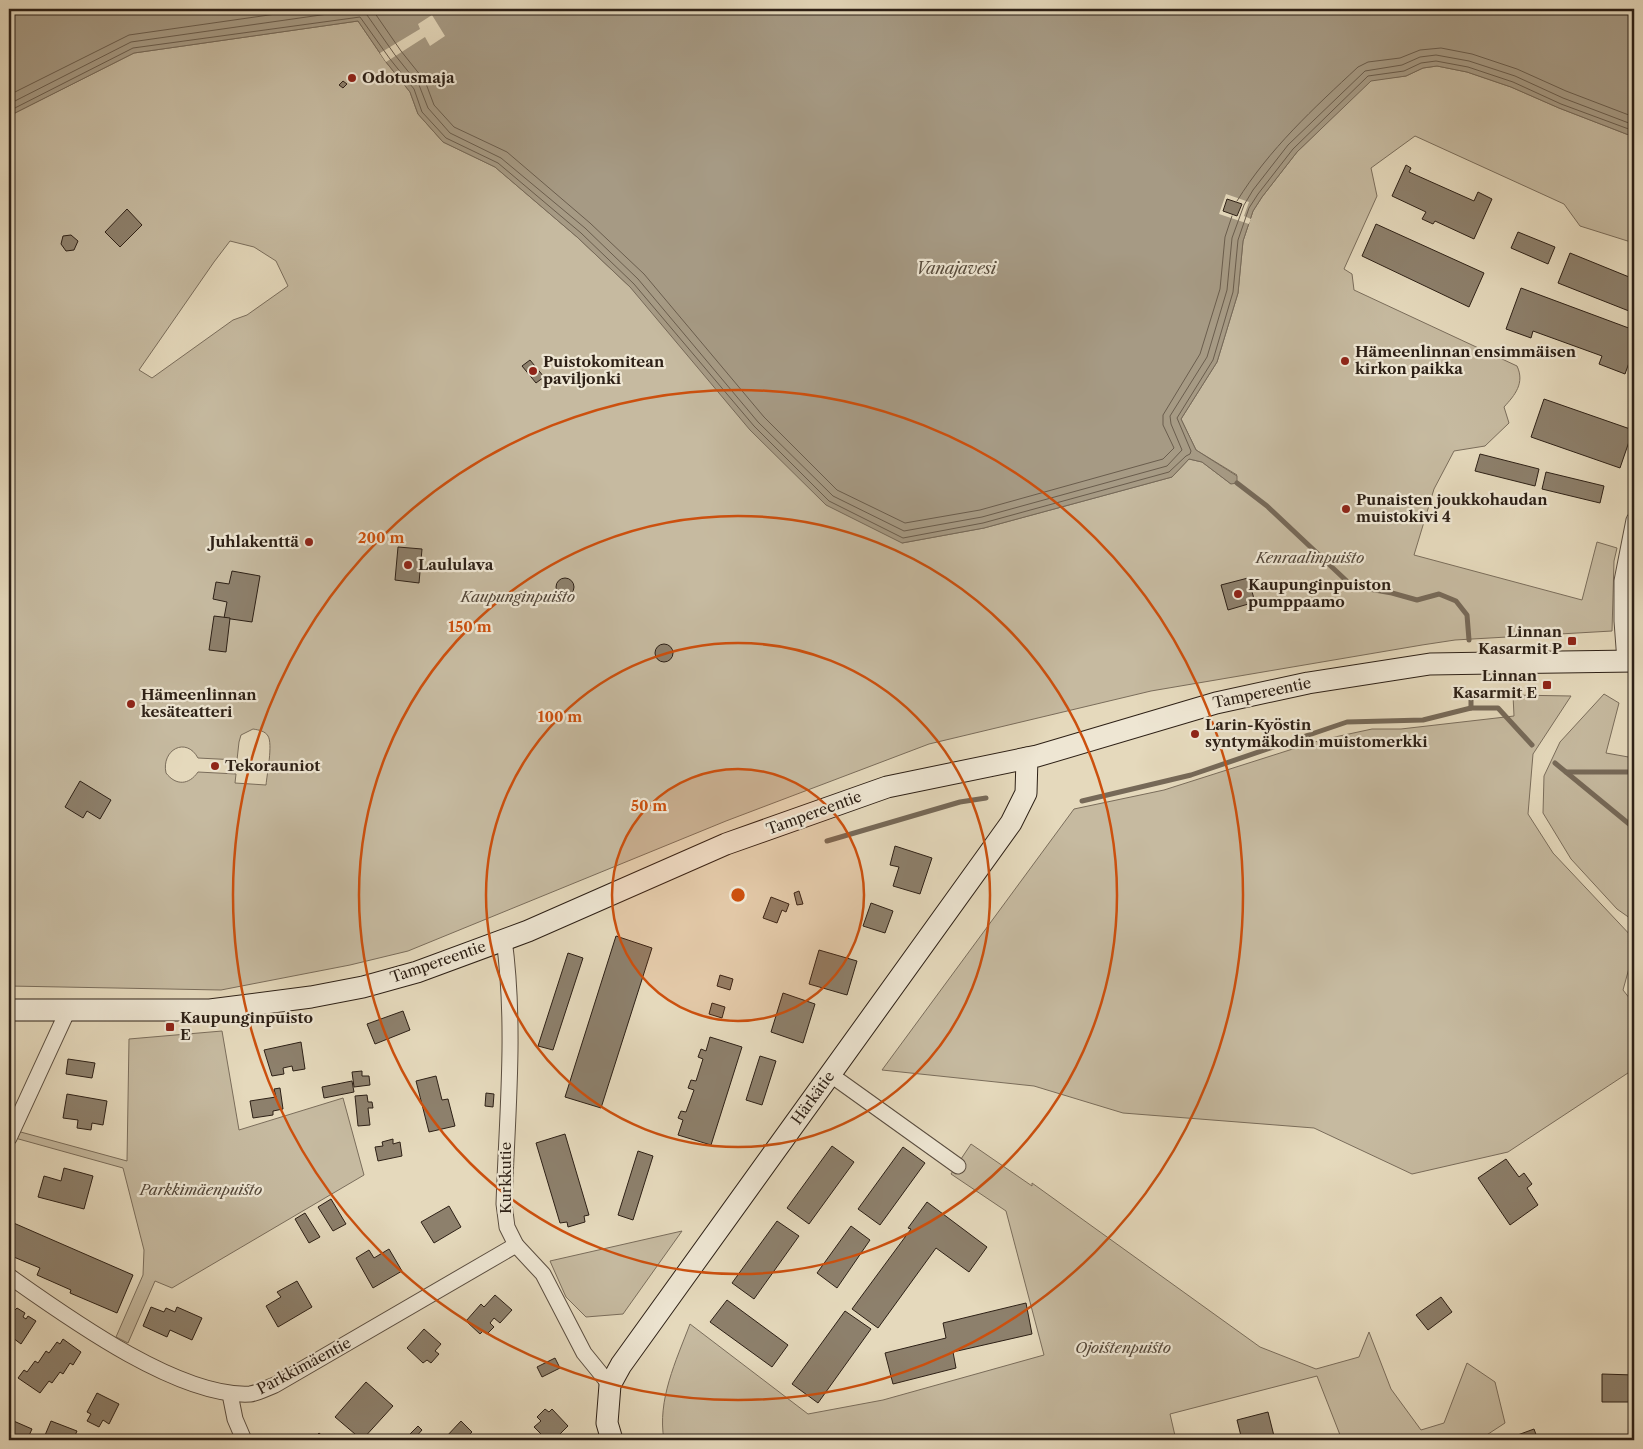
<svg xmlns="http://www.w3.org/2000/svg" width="1643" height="1449" viewBox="0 0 1643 1449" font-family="'Libre Caslon Text',serif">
	<rect width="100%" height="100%" fill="#e5d9bc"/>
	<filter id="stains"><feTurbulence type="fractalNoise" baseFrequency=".004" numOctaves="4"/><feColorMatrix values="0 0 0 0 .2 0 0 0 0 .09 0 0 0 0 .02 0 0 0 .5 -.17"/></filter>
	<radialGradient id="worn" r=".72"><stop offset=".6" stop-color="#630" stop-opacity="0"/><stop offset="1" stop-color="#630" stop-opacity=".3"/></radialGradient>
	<g fill="#c6baa0" stroke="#7a6d5b" fill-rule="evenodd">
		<path d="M358,21L386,62L410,92L418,114L443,142L495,167L577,237L902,543L984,528L1172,477L1189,459L1202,462L1231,484L1237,475L1196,450L1181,419L1217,362L1238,293L1243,241L1253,211L1262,197L1297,152L1371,80L1406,76L1423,68L1437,66L1467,72L1511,87L1559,108L1634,137V243L1580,226L1564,204L1415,136L1371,168L1377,196L1344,269L1352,274L1354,290L1517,366C1525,383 1515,395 1504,407L1509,423L1485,446L1454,451L1434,489L1414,555L1582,600L1597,542L1617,548L1614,561L1612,631L1455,640L1422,645L1151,691L929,744L726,821L408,951L350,965L221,990L9,986V116L134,53ZM230,241L254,247L276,261L288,286L247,315L233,320L152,378L139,370L214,262ZM253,729C259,730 265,731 268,736C273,744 267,774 266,785L235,783L236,774L198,772C189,785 176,786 166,773C161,750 186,736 198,758L237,760L239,742L241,735Z"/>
		<path d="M1604,694L1619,703L1606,753L1634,758V921L1617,909L1571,859L1543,813L1544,776L1560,742Z"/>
		<path d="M1513,695L1571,696L1533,754L1528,814L1553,853L1634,939V950L1623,990L1634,1004V1069L1508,1152L1412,1174L1314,1128L1123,1113L1034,1086L882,1070L1074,809L1164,790L1321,740L1372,729H1401L1514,716Z"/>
		<path d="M222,1031L239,1130L343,1098L364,1175L172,1288L155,1281L128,1343L116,1337L143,1275L144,1250L123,1168L15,1138L17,1131L127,1161L129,1039Z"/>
		<path d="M971,1144L1032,1186V1183L1260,1347L1316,1369L1359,1357L1369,1332L1391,1389L1421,1430L1444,1423L1467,1363L1495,1382L1505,1423L1479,1440H1342L1317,1376L1170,1414L1176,1440H664C657,1400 676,1361 690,1324L808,1414L883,1400L1044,1355L1006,1211L951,1174Z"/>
		<path d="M682,1231L623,1314L586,1317L566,1297L550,1261Z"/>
	</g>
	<path fill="#a69a84" stroke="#766958" d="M9,9H1634V137L1559,108L1511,87L1467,72L1437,66L1423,68L1406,76L1371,81L1297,152L1262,197L1253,211L1243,241L1238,293L1217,362L1181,419L1196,450L1237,476V483L1231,484L1202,462L1189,459L1172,477L984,528L902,543L826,505L750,430L630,287L577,237L495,167L443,142L418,114L410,92L386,62L358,21L134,53L9,116Z"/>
	<g fill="#e5d9bc">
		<path d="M432,15L445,36L430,46L425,37L386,62L380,53L420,29L418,24Z"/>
		<path d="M1226,194L1249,202L1244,216L1251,219L1249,224L1219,214Z"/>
	</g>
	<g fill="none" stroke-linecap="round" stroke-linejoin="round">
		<g stroke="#6a5d4d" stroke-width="1">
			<path d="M372,9L401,51L425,81L434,105L454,127L507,152L590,223L644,274L764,417L837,490L905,523L980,510L1163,459L1174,448L1163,425V415L1200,354L1220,289L1225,237L1232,216"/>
			<path d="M9,95L129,35L311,9"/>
			<path d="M9,104L131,42L356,10L363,11L367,15L395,55L419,85L428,108L450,133L501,158L585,228L638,279L758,422L833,496L904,531L982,517L1167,466L1182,450L1171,424L1170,416L1207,357L1227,290L1232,238L1244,205L1253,190L1288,145L1365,71L1402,65L1420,57L1436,55L1469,61L1515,76L1563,98L1634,125"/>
			<path d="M9,111L133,48L360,17L390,59L414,89L422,112L446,138L498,163L581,233L634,284L754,426L829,501L903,538L983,523L1169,472L1186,456L1190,454L1191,451L1177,418L1213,360L1233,292L1238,240L1249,208L1258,194L1293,149L1368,76L1404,71L1421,63L1436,61L1468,67L1513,82L1561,104L1634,131"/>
			<path d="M1237,201C1269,149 1314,108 1358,67L1368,62L1400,58L1420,50L1441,48L1472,54L1517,69L1566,91L1634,117"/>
		</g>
		<g stroke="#766958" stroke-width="5">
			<path d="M1237,483L1267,506L1352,586L1392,593L1417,600L1439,594L1456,601L1467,615L1469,640"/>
			<path d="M1471,700V708H1498L1532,745"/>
			<path d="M1555,763L1634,828"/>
			<path d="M1566,772H1634"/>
			<path d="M1082,801L1191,775L1347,722L1423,720L1471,708"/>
			<path d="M827,841L960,802L986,798"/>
		</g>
	</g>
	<g fill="#8d806c" stroke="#2d2016">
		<path d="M353,74L356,78L351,82L348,77Z"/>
		<path d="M343,81L347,84L343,88L339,85Z"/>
		<path d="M1406,165L1411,168L1409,172L1474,201L1478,192L1492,199L1474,239L1435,221L1433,224L1422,219L1426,212L1392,196Z"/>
		<path d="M1227,199L1242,204L1237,216L1223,211Z"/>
		<path d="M127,209L142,225L120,247L105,232Z"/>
		<path d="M1376,224L1484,273L1469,307L1362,256Z"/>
		<path d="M1518,232L1555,247L1548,264L1511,248Z"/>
		<path d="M71,235L78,241L74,250L66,251L61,244L63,236Z"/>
		<path d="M1570,253L1634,279V313L1558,283Z"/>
		<path d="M1521,288L1634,330V349L1625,374L1599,364L1602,356L1533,331L1531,338L1506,329Z"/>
		<path d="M530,360L544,377L536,383L522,366Z"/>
		<path d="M1544,399L1633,430L1620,468L1531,437Z"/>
		<path d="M1480,454L1539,469L1535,486L1475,471Z"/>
		<path d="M1546,472L1604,486L1600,503L1542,489Z"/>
		<path d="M398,547L422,549L419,583L395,580Z"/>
		<path d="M232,571L260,576L252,622L224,618L227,602L213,599L216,582L229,584Z"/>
		<circle cx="565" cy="587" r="9"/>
		<path d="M1248,578L1255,602L1228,610L1221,585Z"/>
		<path d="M214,616L230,618L226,652L209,650Z"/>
		<circle cx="664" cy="653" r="9"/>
		<path d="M80,781L111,800L100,819L87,811L83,818L65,807Z"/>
		<path d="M895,846L932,858L920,894L893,886L899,867L890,865Z"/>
		<path d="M799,891L803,904L797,905L794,893Z"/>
		<path d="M771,897L789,904L786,912L782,910L777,923L763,918Z"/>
		<path d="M871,903L893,911L885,933L863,926Z"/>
		<path d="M616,936L652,948L601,1108L565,1097Z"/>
		<path d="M819,950L857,961L847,995L809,984Z"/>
		<path d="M568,953L583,958L553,1050L538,1046Z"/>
		<path d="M720,975L733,979L730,990L717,986Z"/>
		<path d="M783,993L815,1004L803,1043L771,1032Z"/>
		<path d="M712,1003L725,1007L722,1018L709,1014Z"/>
		<path d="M403,1011L410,1030L375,1044L367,1024Z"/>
		<path d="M710,1037L742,1047L711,1145L678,1135L683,1120L678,1118L681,1111L686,1112L694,1090L688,1088L691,1080L696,1081L703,1059L698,1057L701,1049L706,1051Z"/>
		<path d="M301,1042L305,1069L293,1071L292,1066L283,1068L284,1074L272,1076L264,1050Z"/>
		<path d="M760,1056L776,1061L762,1105L746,1100Z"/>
		<path d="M68,1059L95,1063L92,1078L66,1074Z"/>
		<path d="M362,1071V1076H369L370,1085L354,1087L352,1072Z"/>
		<path d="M436,1076L442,1100L448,1099L455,1126L429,1132L416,1081Z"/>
		<path d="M352,1081L354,1092L324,1098L322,1087Z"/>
		<path d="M280,1088L283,1109L273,1111V1115L253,1118L250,1101L276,1097L274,1089Z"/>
		<path d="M486,1093L494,1094L493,1107L485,1106Z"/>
		<path d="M67,1094L107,1101L103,1125L92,1123L91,1130L77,1128L78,1120L63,1118Z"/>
		<path d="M367,1095L368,1102H372L373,1108H368L370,1125L358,1126L355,1096Z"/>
		<path d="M565,1134L589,1215L584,1216L585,1222L568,1227L567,1222L560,1223L536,1143Z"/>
		<path d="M393,1139V1144L400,1142L402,1156L378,1161L375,1147L383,1146L382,1142Z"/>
		<path d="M832,1146L854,1162L809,1224L787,1208Z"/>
		<path d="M903,1147L925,1163L880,1225L858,1209Z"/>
		<path d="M638,1151L653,1156L633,1220L618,1215Z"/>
		<path d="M1506,1159L1519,1177L1524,1173L1532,1184L1527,1188L1538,1205L1510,1225L1478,1178Z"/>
		<path d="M64,1168L93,1176L84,1209L38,1197L44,1176L61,1181Z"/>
		<path d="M331,1199L346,1224L333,1231L318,1207Z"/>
		<path d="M927,1202L987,1247L969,1272L936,1248L878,1328L852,1309L911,1229L908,1228Z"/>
		<path d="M449,1206L461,1227L434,1243L421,1222Z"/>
		<path d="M305,1213L320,1237L309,1243L295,1219Z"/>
		<path d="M9,1221L133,1275L117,1313L70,1293L71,1290L37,1275L40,1268L9,1255Z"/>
		<path d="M777,1221L799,1236L754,1299L732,1283Z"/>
		<path d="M851,1226L870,1240L837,1288L817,1273Z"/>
		<path d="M389,1249L402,1271L373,1288L356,1258L369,1250L374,1258Z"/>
		<path d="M297,1281L312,1307L278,1327L266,1306L281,1297L277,1292Z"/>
		<path d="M495,1295L512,1310L500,1323L494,1318L490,1323L494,1327L487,1334L483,1331L480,1334L466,1321L481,1304L484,1307Z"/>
		<path d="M1441,1297L1452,1312L1428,1330L1416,1315Z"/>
		<path d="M727,1300L788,1345L772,1367L710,1322Z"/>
		<path d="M9,1303L13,1306L11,1309L14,1311L17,1308L25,1313L23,1317L26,1319L28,1316L36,1321L21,1344L9,1335Z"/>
		<path d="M1026,1303L1032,1334L953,1352L956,1368L893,1384L885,1353L946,1338L943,1323Z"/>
		<path d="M151,1307L164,1312L166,1308L175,1312L177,1307L202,1318L192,1340L170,1330L167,1337L143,1326Z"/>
		<path d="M845,1311L871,1329L818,1403L792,1384Z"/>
		<path d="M424,1329L441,1344L435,1351L439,1354L431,1363L427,1360L423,1363L407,1348Z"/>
		<path d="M63,1339L81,1352L73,1365L70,1363L63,1374L60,1372L52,1383L49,1381L40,1393L18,1378L24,1370L27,1372L35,1361L38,1363L46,1351L49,1353L57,1342L60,1344Z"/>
		<path d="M555,1358L560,1368L542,1377L537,1367Z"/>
		<path d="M1602,1374L1634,1375V1402H1602Z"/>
		<path d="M366,1382L393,1406L362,1440L335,1417Z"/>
		<path d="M97,1393L119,1404L109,1424L103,1420L99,1427L87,1421L91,1414L87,1412Z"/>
		<path d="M545,1409L549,1412L552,1409L568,1426L554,1440H547L534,1427L541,1421L537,1417Z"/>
		<path d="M1268,1412L1275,1440H1242L1237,1420Z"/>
		<path d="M9,1419L32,1429L27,1440H9Z"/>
		<path d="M51,1421L77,1431L73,1440H43Z"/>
		<path d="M461,1421L472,1432L464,1440H448L445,1438Z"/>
		<path d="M418,1426L422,1430L414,1439L409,1435Z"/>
		<path d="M1534,1429L1538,1440H1504Z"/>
		<path d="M319,1433L327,1440H312Z"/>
	</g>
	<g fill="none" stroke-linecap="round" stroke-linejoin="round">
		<g stroke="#5b4e40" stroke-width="17">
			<g id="minor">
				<path d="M1625,661L1622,621V581L1634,520"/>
				<path d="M504,939C516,1026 507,1116 504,1204L507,1227L516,1245L543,1274L584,1353L610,1385"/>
				<path d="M831,1075L958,1166"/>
				<path d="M9,1138L68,1010"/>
				<path d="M9,1276C67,1317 179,1398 250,1394C258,1393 267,1388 275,1385L516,1245"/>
				<path d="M230,1394L235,1419L244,1440"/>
			</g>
		</g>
		<g stroke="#2d2016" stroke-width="23">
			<g id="secondary">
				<path d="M9,1010H210L311,997L363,987L417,972L528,931L726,844L887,787L1037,756L1216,703L1308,683L1430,664L1634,661"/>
				<path d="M612,1440L607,1423L610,1385L621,1365L1011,823L1026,793L1027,758"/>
			</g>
		</g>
		<use href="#minor" stroke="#eee6d3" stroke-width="15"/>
		<use href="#secondary" stroke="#eee6d3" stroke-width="21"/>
	</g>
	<circle cx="738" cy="895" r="126" fill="#cc500e" fill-opacity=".12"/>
	<g fill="none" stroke="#cc500e" stroke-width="2.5">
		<circle cx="738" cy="895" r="126"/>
		<circle cx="738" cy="895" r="252"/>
		<circle cx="738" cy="895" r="379"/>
		<circle cx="738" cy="895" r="505"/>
	</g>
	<g fill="#8f2418" stroke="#eee6d3" stroke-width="2">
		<circle cx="352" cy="78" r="5"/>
		<circle cx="1345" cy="361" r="5"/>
		<circle cx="533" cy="371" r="5"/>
		<circle cx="1346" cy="509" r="5"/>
		<circle cx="309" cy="542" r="5"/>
		<circle cx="408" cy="565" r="5"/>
		<circle cx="1238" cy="594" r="5"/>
		<rect x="1567" y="636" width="10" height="10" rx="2.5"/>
		<rect x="1542" y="680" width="10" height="10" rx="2.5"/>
		<circle cx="131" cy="704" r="5"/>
		<circle cx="1195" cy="734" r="5"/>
		<circle cx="215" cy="766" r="5"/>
		<rect x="165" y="1022" width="10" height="10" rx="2.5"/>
	</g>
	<g text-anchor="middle" stroke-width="4.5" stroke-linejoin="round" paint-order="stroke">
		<g font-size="15" font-weight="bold" fill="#2d2016" stroke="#eee6d3" text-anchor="start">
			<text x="362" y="83">Odotusmaja</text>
			<text x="1355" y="357">Hämeenlinnan ensimmäisen<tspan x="1355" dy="17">kirkon paikka</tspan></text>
			<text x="543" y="367">Puistokomitean<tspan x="543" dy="17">paviljonki</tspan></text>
			<text x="1356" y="505">Punaisten joukkohaudan<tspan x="1356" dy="17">muistokivi 4</tspan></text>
			<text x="299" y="547" text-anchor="end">Juhlakenttä</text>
			<text x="418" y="570">Laululava</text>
			<text x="1248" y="590">Kaupunginpuiston<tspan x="1248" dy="17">pumppaamo</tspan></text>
			<text x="1562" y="637" text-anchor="end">Linnan<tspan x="1562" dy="17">Kasarmit P</tspan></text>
			<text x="1537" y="681" text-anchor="end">Linnan<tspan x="1537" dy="17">Kasarmit E</tspan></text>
			<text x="141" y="700">Hämeenlinnan<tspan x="141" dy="17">kesäteatteri</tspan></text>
			<text x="1205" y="730">Larin-Kyöstin<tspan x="1205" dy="17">syntymäkodin muistomerkki</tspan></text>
			<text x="225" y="771">Tekorauniot</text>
			<text x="180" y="1023">Kaupunginpuisto<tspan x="180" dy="17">E</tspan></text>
		</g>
		<g font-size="15" font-style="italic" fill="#534638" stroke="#eee6d3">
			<text x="1310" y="563">Kenraalinpuisto</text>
			<text x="518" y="602">Kaupunginpuisto</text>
			<text x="201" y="1195">Parkkimäenpuisto</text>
			<text x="1123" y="1353">Ojoistenpuisto</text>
		</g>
		<g font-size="15" fill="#2d2016" stroke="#eee6d3">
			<text transform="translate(1262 693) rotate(-12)" y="5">Tampereentie</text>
			<text transform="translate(814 813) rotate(-20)" y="5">Tampereentie</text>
			<text transform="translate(438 962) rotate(-19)" y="5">Tampereentie</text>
			<text transform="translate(813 1098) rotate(-54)" y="5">Härkätie</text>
			<text transform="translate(506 1178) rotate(-90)" y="5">Kurkkutie</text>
			<text transform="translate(304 1366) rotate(-28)" y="5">Parkkimäentie</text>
		</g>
		<g font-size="16" font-style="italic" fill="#574b3c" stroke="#eee6d3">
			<text x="956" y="274">Vanajavesi</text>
		</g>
	</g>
	<circle cx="738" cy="895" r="8" fill="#cc500e" stroke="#eee6d3" stroke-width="2.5"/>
	<g font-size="15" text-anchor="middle" font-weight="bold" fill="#cc500e" stroke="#eee6d3" stroke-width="4.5" stroke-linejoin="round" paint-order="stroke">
		<text x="381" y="543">200 m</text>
		<text x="470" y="632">150 m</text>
		<text x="560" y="722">100 m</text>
		<text x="649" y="811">50 m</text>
	</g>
	<rect width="1643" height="1449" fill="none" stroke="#e5d9bc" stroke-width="30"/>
	<rect x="10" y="10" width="1623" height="1429" fill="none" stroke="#2d2016" stroke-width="2.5"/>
	<rect x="15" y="15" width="1613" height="1419" fill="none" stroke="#2d2016"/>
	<rect width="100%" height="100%" filter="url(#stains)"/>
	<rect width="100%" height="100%" fill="url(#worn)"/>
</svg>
